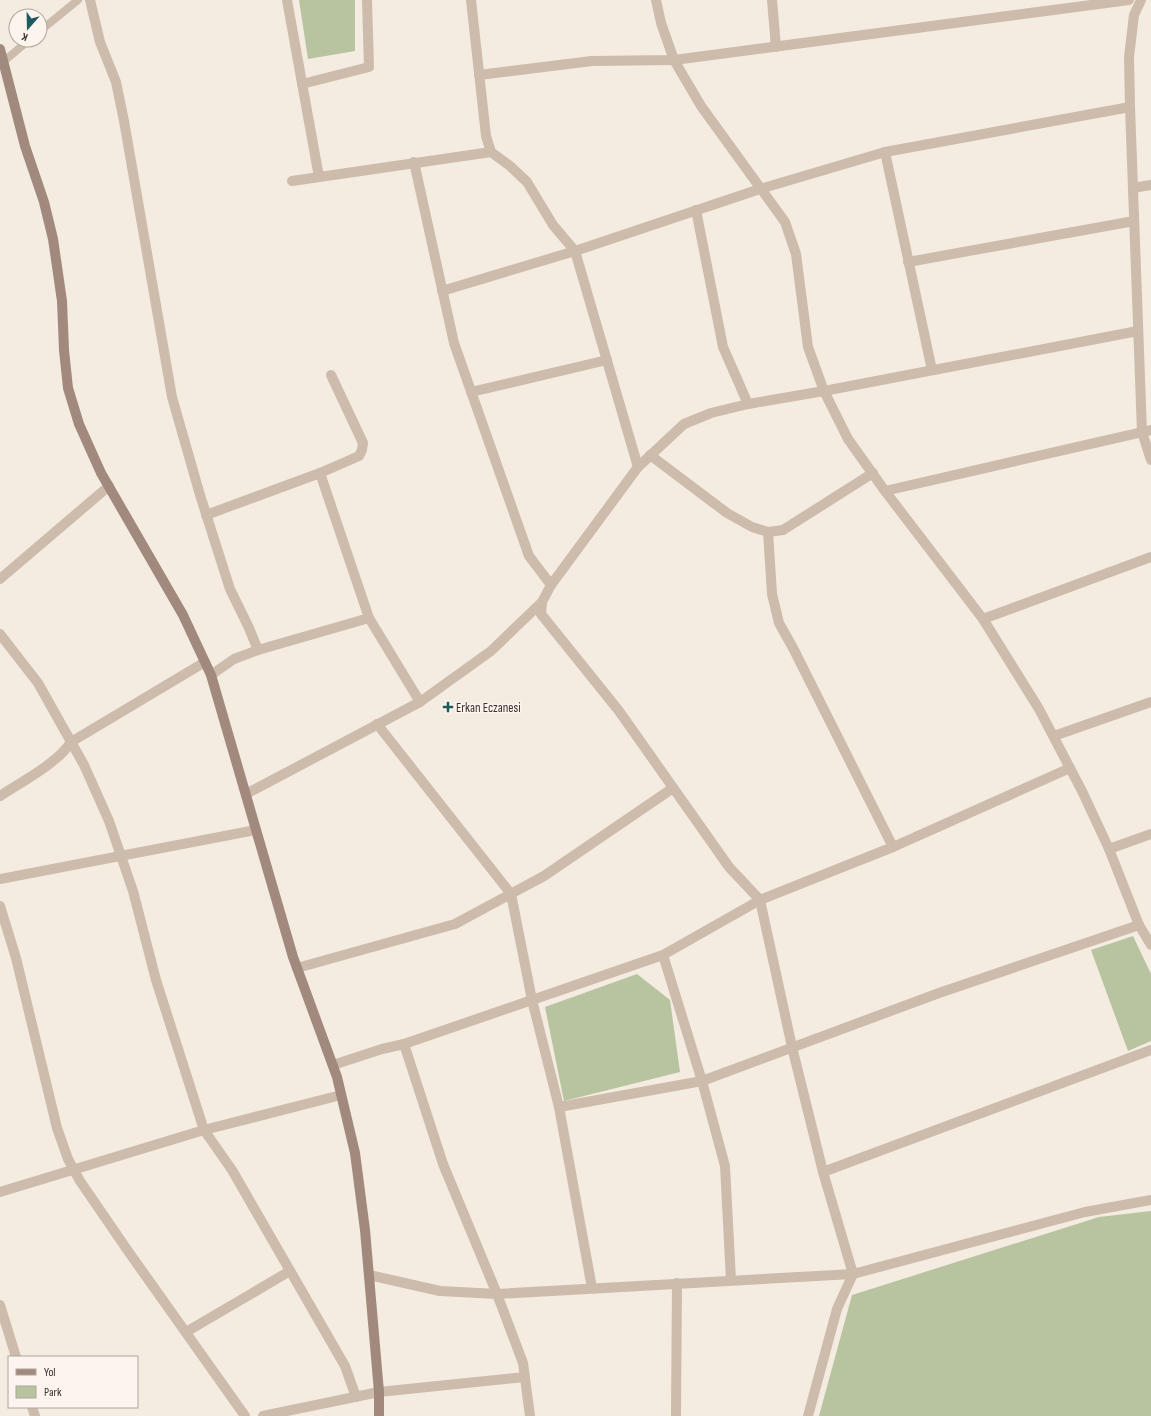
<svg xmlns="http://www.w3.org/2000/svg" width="1151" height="1416" viewBox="0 0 1151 1416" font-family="'Sofia Sans Condensed',sans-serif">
	<rect width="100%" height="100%" fill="#f4ebe1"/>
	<g fill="#b8c4a0">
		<path d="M299,0H355V51L308,59Z"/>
		<path d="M1133,936L1151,974V1041L1128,1051L1091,950Z"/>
		<path d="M637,974L670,1000L680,1072L564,1101L545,1007Z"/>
		<path d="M1151,1211V1416H819L852,1295L1099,1217Z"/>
	</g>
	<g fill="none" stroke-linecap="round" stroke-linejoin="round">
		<g stroke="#cdbbac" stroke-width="8">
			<path d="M40,31L78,0"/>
			<path d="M3,62L29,40"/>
		</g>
		<g stroke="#cdbbac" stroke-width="10">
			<path d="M90,0L100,42L116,82L124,121L172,397L200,495L230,589L249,628L258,650"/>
			<path d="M287,0L319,177"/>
			<path d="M471,0L486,136L491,152L510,166L527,182L553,225L575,251L638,467"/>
			<path d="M772,0L776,47"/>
			<path d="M1141,0L1134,15L1129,57L1130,107L1142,432L1151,460"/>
			<path d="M479,75L592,61L674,60L1129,0"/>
			<path d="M302,84L369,67L367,0"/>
			<path d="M885,152L932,370"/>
			<path d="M414,162L454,343L529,556L551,585L638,467L684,424L711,413L748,404L824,391L1138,331"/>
			<path d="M292,181L491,152"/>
			<path d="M1133,188L1151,185"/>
			<path d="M696,210L723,347L748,404"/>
			<path d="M908,262L1134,221"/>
			<path d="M442,291L575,251L760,189L885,152L1130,107"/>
			<path d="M471,392L607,360"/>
			<path d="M650,455L727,513L752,527L768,532L783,530L873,473"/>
			<path d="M320,473L369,618L420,702"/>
			<path d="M885,491L1151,430"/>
			<path d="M206,515L320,473L359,456L362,450L363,443L331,375"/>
			<path d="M768,532L772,594L779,623L793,648L893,847"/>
			<path d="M0,579L109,486"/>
			<path d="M551,585L542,602L541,614L619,711L729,867L760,900L893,847L1070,768"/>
			<path d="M983,619L1151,557"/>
			<path d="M0,634L38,683L84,765L109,821L133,891L156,980L204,1130L232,1170L345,1366L356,1397"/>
			<path d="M211,675L234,659L258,650L369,618"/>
			<path d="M377,724L511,894L532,1000L663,955L760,900L792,1047L823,1172L853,1274L837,1309L808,1416"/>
			<path d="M1054,736L1151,702"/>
			<path d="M246,794L420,702L491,651L542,602"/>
			<path d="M0,796C21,782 58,763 71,742L205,662"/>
			<path d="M1109,849L1151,834"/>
			<path d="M0,879L256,830"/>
			<path d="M0,906L16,958L57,1128L68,1159L80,1181L128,1251L245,1416"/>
			<path d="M663,955L702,1081L725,1166L731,1280"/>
			<path d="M297,968L455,924L544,876L673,788"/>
			<path d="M404,1044L443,1164L497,1294L523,1363L530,1416"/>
			<path d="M333,1065L382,1049L404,1044L532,1000L559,1107L592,1288"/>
			<path d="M559,1107L702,1081L939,993L1139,925"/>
			<path d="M823,1172L1151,1050"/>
			<path d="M0,1192L204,1130L341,1095"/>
			<path d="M369,1275L440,1291L497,1294L853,1274L1085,1212L1151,1200"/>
			<path d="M0,1305L16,1357"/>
			<path d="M186,1332L290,1271"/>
			<path d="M32,1407L35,1416"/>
			<path d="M263,1416L379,1392L525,1377"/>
			<path d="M676,1416L677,1283"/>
		</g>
		<path stroke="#cdbbac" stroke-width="10" d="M656,0L661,23L674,60L701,106L785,222L796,254L808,347L824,391L848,439L885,491L983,619L1039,709L1082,791L1109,849L1139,925L1151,945"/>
		<path stroke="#a18a7d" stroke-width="10" d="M0,49L25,146L44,202L53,239L62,301L64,350L68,388L79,424L101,473L183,615L211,675L293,957L337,1077L355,1153L365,1230L379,1392V1416"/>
	</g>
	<path fill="#1f5a5e" stroke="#fbf5ee" stroke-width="1.5" d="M446 701h4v4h4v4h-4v4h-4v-4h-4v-4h4z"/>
	<g text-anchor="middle" stroke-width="3" stroke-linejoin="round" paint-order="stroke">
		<g font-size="13" fill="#3b302b" stroke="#fbf5ee" text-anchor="start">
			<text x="456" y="712">Erkan Eczanesi</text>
		</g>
	</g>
	<rect x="8" y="1356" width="130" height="52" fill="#fbf5ee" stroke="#aea6a0"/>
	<rect x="16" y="1369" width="20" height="6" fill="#a18a7d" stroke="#aea6a0"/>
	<text x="44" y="1376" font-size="12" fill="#3b302b">Yol</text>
	<rect x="16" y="1386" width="20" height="12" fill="#b8c4a0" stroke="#aea6a0"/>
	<text x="44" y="1396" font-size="12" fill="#3b302b">Park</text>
	<g transform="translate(28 28) rotate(200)"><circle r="19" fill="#fbf5ee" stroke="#aea6a0"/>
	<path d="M0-3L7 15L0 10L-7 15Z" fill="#1f5a5e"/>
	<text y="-6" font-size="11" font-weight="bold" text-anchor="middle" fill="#3b302b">K</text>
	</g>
</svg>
